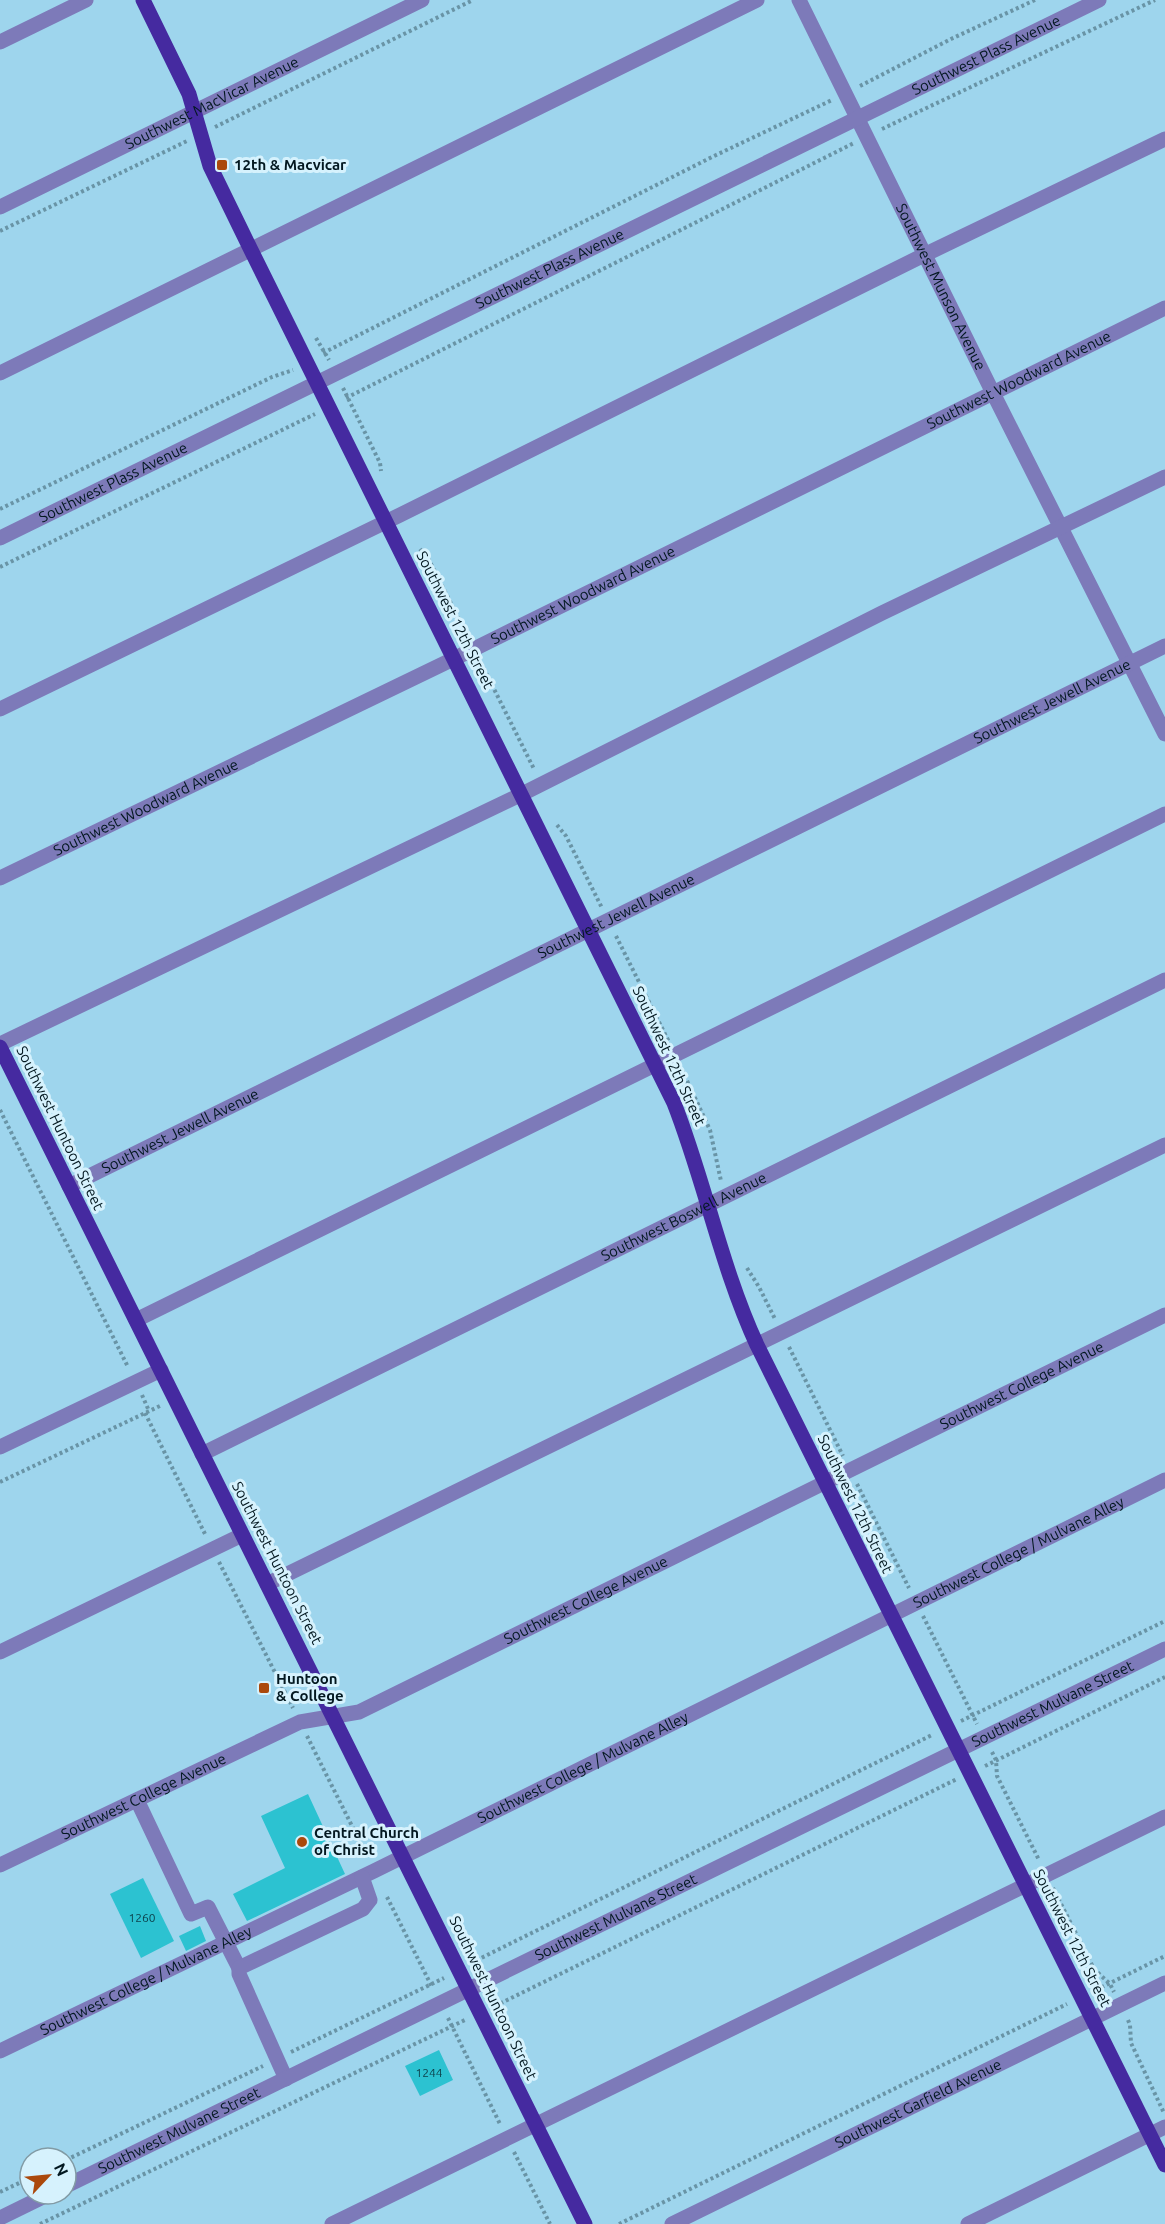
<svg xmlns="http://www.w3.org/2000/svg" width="1165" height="2224" viewBox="0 0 1165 2224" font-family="Ubuntu,sans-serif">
	<rect width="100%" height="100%" fill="#9ed5ed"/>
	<g fill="#2cc2d1">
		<path d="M308,1794L345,1874L247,1921L233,1894L285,1868L261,1816Z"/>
		<path d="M143,1878L174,1941L141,1958L110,1894Z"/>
		<path d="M200,1926L206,1941L186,1951L179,1936Z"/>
		<path d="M439,2050L453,2080L420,2096L405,2066Z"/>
	</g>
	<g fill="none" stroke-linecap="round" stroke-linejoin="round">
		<g stroke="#6994a6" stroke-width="4" stroke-dasharray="3 3" stroke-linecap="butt">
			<path d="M860,86L951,39L1035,0"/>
			<path d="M215,127L473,0"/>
			<path d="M882,129L1155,0"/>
			<path d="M0,231L187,141"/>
			<path d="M316,338L329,360"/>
			<path d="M323,353L712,157L832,100"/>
			<path d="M343,388L380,463L381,471"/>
			<path d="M346,398L854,143"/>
			<path d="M0,509L272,377L293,370"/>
			<path d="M420,549L429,560L467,635"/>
			<path d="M0,567L315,414"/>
			<path d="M481,663L534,769"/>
			<path d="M557,825L566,836L602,908"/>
			<path d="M616,936L669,1042"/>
			<path d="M682,1070L710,1130L721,1181"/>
			<path d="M0,1110L128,1367"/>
			<path d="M747,1268L759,1287L775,1319"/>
			<path d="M789,1347L843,1456"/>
			<path d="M142,1395L149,1411"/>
			<path d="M145,1413L205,1534"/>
			<path d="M0,1482L162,1405"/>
			<path d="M857,1484L909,1588"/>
			<path d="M219,1562L293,1708"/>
			<path d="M923,1616L977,1724"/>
			<path d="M961,1721L1165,1621"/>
			<path d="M307,1736L367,1856"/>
			<path d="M992,1752L996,1760L997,1776L1039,1860"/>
			<path d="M985,1766L1165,1677"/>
			<path d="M1053,1888L1094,1969L1110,1984L1114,1992"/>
			<path d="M387,1897L432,1987"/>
			<path d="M471,1963L932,1735"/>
			<path d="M1096,1990L1165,1956"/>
			<path d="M495,2006L957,1779"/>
			<path d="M448,2018L500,2124"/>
			<path d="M1128,2020L1130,2025L1131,2043L1164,2113"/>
			<path d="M291,2052L444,1978"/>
			<path d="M514,2152L550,2224"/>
			<path d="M66,2160L263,2066"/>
			<path d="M0,2192L30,2178"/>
			<path d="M40,2224L467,2019"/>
			<path d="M619,2224L1067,2004"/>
		</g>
		<g stroke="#7d7ab9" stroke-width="15">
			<path id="s1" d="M799,0L993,393L1165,734"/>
			<path d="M0,42L86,0"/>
			<path id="s2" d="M0,207L422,0"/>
			<path d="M0,373L757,0"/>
			<path id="s3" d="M0,538L1099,0"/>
			<path d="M0,709L400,515L924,255L1165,139"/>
			<path id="s4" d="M0,878L474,649L1165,308"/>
			<path d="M0,1044L522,794L882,613L1165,477"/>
			<path id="s5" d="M69,1186L1165,646"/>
			<path d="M136,1320L1165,814"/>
			<path d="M0,1447L161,1370"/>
			<path id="s6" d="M202,1454L1165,980"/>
			<path d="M267,1584L1165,1145"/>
			<path d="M0,1652L242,1535"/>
			<path d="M137,1800L191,1914L208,1907L239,1968"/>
			<path id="s7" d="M0,1865L300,1722L359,1712L1165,1315"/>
			<path id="s8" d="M0,2051L374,1871L1165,1480"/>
			<path d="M286,2079L239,1974V1968L363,1909L370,1900L362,1877"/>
			<path id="s9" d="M66,2186L1165,1649"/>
			<path d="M0,2218L49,2194"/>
			<path d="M332,2224L1165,1817"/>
			<path id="s10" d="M672,2224L1165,1983"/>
			<path d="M968,2224L1165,2127"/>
		</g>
		<g stroke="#452aa0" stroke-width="15">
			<path d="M143,0L189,94L210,166L250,248L674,1103C705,1182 721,1267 757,1345L1165,2165"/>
			<path d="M0,1047L585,2224"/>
		</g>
	</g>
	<g fill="#ab490c" stroke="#d6f2fd" stroke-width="2">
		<rect x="216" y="159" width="12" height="12" rx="3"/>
		<rect x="258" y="1682" width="12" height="12" rx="3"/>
		<circle cx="302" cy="1842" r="6"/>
	</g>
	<g text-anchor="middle" stroke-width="6" stroke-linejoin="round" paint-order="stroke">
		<g font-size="12" fill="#0d424c">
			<text x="142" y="1922">1260</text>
			<text x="429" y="2077">1244</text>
		</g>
		<g font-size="15" fill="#031820" stroke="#d6f2fd">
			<text dy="5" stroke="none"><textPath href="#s3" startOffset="1098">Southwest Plass Avenue</textPath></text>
			<text dy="5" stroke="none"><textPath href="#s2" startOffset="236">Southwest MacVicar Avenue</textPath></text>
			<text dy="5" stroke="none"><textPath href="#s3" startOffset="612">Southwest Plass Avenue</textPath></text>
			<text dy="5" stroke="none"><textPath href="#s1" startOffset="320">Southwest Munson Avenue</textPath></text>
			<text dy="5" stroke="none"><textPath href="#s4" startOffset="1134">Southwest Woodward Avenue</textPath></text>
			<text dy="5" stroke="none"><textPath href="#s3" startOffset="126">Southwest Plass Avenue</textPath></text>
			<text dy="5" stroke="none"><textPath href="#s4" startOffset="648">Southwest Woodward Avenue</textPath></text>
			<text transform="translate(455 620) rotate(63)" y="5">Southwest 12th Street</text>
			<text dy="5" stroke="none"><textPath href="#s5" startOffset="1096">Southwest Jewell Avenue</textPath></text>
			<text dy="5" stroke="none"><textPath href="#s4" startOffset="162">Southwest Woodward Avenue</textPath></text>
			<text dy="5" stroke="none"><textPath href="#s5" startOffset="610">Southwest Jewell Avenue</textPath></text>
			<text transform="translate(669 1056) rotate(65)" y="5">Southwest 12th Street</text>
			<text transform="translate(60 1128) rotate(64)" y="5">Southwest Huntoon Street</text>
			<text dy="5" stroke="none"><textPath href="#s5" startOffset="124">Southwest Jewell Avenue</textPath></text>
			<text dy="5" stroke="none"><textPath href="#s6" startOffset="537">Southwest Boswell Avenue</textPath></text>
			<text dy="5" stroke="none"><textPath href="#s7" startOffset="1131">Southwest College Avenue</textPath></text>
			<text transform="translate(855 1504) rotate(64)" y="5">Southwest 12th Street</text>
			<text dy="5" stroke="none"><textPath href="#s8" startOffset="1134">Southwest College / Mulvane Alley</textPath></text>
			<text transform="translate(277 1563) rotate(63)" y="5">Southwest Huntoon Street</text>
			<text dy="5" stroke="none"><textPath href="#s7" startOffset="645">Southwest College Avenue</textPath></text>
			<text dy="5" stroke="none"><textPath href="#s9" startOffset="1098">Southwest Mulvane Street</textPath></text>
			<text dy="5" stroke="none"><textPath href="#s8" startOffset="648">Southwest College / Mulvane Alley</textPath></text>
			<text dy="5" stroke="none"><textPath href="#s7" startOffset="159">Southwest College Avenue</textPath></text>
			<text dy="5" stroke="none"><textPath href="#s9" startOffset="612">Southwest Mulvane Street</textPath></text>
			<text transform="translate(1072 1938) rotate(63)" y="5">Southwest 12th Street</text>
			<text dy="5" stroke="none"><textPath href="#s8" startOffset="162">Southwest College / Mulvane Alley</textPath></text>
			<text transform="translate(493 1998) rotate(64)" y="5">Southwest Huntoon Street</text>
			<text dy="5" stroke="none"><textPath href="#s10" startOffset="274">Southwest Garfield Avenue</textPath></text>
			<text dy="5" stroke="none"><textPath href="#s9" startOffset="126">Southwest Mulvane Street</textPath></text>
		</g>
		<g font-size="15" font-weight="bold" fill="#031820" stroke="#d6f2fd" text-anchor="start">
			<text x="234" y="170">12th &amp; Macvicar</text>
			<text x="276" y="1684">Huntoon<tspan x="276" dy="17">&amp; College</tspan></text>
			<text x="314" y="1838">Central Church<tspan x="314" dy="17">of Christ</tspan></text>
		</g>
	</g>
	<g transform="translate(48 2176) rotate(64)"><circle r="28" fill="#d6f2fd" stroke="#829ba5" stroke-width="1.5"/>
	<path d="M0-4.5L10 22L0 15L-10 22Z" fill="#ab490c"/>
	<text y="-9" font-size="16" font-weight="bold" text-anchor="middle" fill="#031820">N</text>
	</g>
</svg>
